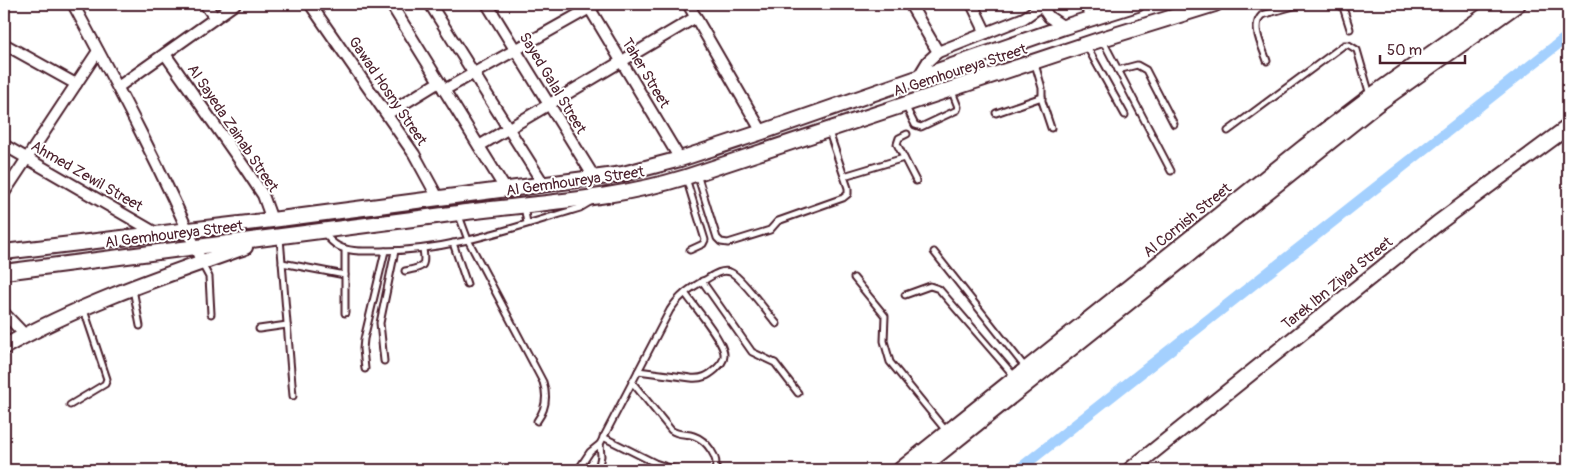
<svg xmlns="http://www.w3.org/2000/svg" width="1572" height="474" viewBox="0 0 1572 474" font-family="Pangolin,sans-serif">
	<rect width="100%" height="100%" fill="#fff"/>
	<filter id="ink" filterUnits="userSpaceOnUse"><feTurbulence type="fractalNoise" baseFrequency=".02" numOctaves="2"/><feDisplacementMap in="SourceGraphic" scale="10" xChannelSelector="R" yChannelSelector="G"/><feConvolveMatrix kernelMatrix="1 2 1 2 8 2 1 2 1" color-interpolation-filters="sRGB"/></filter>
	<g filter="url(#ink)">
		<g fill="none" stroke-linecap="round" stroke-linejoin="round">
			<path stroke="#a4d0fe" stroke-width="11" d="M1018,470L1568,36"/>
			<g stroke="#4a1f2b" stroke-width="9">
				<g id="service">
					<path d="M1083,4L1088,17"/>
					<path d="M1342,4L1350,29"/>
					<path d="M1103,41L1171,171"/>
					<path d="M1086,45L1125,115"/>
					<path d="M1267,61C1263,48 1250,26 1262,15L1301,4"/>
					<path d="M1035,64L1042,88V101L1051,128"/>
					<path d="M1118,70L1137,65L1146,70L1174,124"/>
					<path d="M905,105L915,125L921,127L957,110L958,107L951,89"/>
					<path d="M996,113L1042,97"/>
					<path d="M1228,131L1344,45H1349L1357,50L1370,95"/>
					<path d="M907,134L899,138L897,144L916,181"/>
					<path d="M697,174L717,238L721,242L728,243L770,230L778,221L843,198L848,194V188L829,132"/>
					<path d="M844,176L904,158"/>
					<path d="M686,178L705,240L703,244L690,250"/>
					<path d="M524,206L527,223"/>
					<path d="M458,213L468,240L543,382C548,397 546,409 537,421"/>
					<path d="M324,233C328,238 332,243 338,246C349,252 363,251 376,251C446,252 513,228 580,208L590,202"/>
					<path d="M280,238L293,396"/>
					<path d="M453,243L467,284"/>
					<path d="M345,249V313"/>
					<path d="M934,252L1025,367"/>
					<path d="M282,263L345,275"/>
					<path d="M202,264L209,277L211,314"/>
					<path d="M405,271C423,267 426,268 423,249"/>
					<path d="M854,278L885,316L884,341L890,362L947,432"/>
					<path d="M702,281L752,352L775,363L798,393"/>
					<path d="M133,289L140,326"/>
					<path d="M905,295L930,286L939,289L1015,377"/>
					<path d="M259,329L287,325"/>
					<path d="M384,361L380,323L395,251"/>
					<path d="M365,369L363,349L364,339L385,251"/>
					<path d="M638,371L691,378C702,379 708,376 716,369C720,365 724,361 724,356C726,343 693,305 685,293"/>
					<path d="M632,382L671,430C679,436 686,433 694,436C706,440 720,458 715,470"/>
					<path d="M70,405L105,384L107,379L84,310"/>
					<path d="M603,437L655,463L676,470"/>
					<path d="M578,470L590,452L600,444L670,310C679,296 690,288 705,280C712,276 721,269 730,272C740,275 768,314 777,324"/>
					<path d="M598,470L601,456L600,444"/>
				</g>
			</g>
			<g stroke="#4a1f2b" stroke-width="14">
				<g id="minor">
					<path d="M73,4C119,89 164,174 202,263"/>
					<path d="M205,4L215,18"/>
					<path d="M310,4L414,154L438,198"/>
					<path d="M391,4L506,190"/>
					<path d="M430,4L544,185"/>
					<path d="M487,4L594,177"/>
					<path d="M587,4L680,159"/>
					<path d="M688,4L762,132"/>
					<path d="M910,4L938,52"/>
					<path d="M972,4L986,33"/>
					<path d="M1040,4L1049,17L1064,27"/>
					<path d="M4,44L76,84"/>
					<path d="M165,54L245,168L263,195L272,220"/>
					<path d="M917,79L928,61L938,52L1024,18L1034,11L1039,4"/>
					<path d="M118,87L235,4"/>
					<path d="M444,90L597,4"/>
					<path d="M387,114L439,82"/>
					<path d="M4,145L156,233"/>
					<path d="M479,146L696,17"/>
					<path d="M4,193L98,51"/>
					<path d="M4,313L25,335"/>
				</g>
			</g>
			<g stroke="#4a1f2b" stroke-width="18">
				<g id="secondary">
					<path d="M4,252L272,220L623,174L680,159L762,132L1064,27L1137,4"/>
					<path d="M4,272C153,253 302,234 451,214C530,203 609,201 686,177L1102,39L1215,4"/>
					<path d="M4,347C80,304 163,276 245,247"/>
					<path d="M900,470L1304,147L1371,96L1501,4"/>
					<path d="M919,470L1376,105L1518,4"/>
					<path d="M1130,470L1438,223L1568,127"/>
				</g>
			</g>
			<use href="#service" stroke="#fff" stroke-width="5"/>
			<use href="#minor" stroke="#fff" stroke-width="10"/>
			<use href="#secondary" stroke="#fff" stroke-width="14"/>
		</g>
	</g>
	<g text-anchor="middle" stroke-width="4" stroke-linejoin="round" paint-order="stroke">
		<g font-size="15" fill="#4a1f2b" stroke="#fff">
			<text transform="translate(960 70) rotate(-18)" y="5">Al Gemhoureya Street</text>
			<text transform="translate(646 73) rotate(59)" y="5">Taher Street</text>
			<text transform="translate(553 83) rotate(59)" y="5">Sayed Galal Street</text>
			<text transform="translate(388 91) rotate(56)" y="5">Gawad Hosny Street</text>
			<text transform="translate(233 128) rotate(56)" y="5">Al Sayeda Zainab Street</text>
			<text transform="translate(87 176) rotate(30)" y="5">Ahmed Zewil Street</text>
			<text transform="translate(575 181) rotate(-8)" y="5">Al Gemhoureya Street</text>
			<text transform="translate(1187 220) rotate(-39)" y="5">Al Cornish Street</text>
			<text transform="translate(174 234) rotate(-7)" y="5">Al Gemhoureya Street</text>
			<text transform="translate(1337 283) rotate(-39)" y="5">Tarek Ibn Ziyad Street</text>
		</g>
	</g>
	<rect width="1572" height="474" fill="none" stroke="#fff" stroke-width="20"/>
	<rect x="10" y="10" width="1552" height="454" fill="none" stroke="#4a1f2b" stroke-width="2" filter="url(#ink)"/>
	<path d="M1380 55v8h85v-8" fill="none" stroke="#4a1f2b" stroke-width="2.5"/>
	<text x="1387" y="55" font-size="15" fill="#4a1f2b" stroke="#ffffff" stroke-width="4" paint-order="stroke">50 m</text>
</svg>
